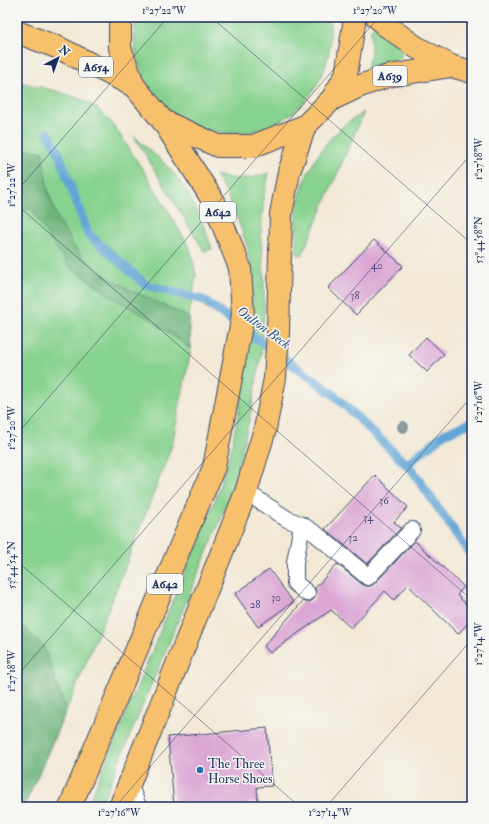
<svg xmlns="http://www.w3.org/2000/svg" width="489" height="824" viewBox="0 0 489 824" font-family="'IM FELL Double Pica',serif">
	<rect width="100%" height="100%" fill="#f6f6f2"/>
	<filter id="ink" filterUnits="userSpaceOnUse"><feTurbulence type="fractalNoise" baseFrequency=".025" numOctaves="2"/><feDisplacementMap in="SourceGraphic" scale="8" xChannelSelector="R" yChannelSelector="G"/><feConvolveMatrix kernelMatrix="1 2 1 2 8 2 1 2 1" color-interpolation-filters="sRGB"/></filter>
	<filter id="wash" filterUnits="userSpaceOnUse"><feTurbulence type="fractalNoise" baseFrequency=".012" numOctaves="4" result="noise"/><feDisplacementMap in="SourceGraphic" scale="16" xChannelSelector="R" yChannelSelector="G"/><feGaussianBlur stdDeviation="0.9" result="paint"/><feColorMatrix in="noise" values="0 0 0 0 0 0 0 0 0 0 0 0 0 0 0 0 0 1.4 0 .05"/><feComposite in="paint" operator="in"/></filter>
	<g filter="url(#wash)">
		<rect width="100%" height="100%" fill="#f2e8d4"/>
		<g fill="#87d28e" stroke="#518076">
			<path d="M136,17H329C337,59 315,104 277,123C268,128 257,130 248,132C238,133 227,134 218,132C208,131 198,127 189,123C171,114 156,99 146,81C136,61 132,40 136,17Z"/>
			<path d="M376,26L402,50L400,59L390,60L367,69L371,51V29Z"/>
			<path d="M17,81L56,91L81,99L98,109L114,126L147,176L190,248L196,275L189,317L191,349L172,445L121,578L66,711L24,807H17Z"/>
			<path d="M364,112L302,255L297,254C297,241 295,227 296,214C301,179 319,146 346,124C351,120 358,116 364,112Z"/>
			<path d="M134,136C144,146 156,155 166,165C189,188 202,219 212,249L204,251Z"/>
			<path d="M269,173L264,195L262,217L261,240L264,275V312L261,355L250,417L240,458L228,502L100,807H87L216,497L229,457L238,416L248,351L252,313V277L247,246L238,220L229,198L215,175L233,179L251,178Z"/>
		</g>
		<g fill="#6db479" stroke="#44726c">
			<path d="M17,149L42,151L48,191L58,220L78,252L101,273L133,291L189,317L191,349L150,319L112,297L69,266L50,240L32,209L17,210Z"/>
			<path d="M17,620L44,647L66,711L24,807H17Z"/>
		</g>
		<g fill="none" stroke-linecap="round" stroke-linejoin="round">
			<g stroke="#62a5d6" stroke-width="9">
				<path d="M48,133L58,151L88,234L146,285L203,300L333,394L412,470L472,557"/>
				<path d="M406,465L444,434L472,422"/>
			</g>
		</g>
		<g id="blocks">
			<g fill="#dba6d5">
				<path d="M374,240L403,266L356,315L328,288Z"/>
				<path d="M426,337L444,354L427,372L409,355Z"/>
				<path d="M375,475L408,507L394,522L401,528L367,564L325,529Z"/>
				<path d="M415,541L464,587L457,595L472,610V619L458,634L408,585L394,600L385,591L351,628L331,610L270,653L264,646L303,601L306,602H310L314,599L316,594L315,588L337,564L362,584L366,586H371L375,583Z"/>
				<path d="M269,569L293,602L258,627L235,594Z"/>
				<path d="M267,728L272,786L257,787L258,802L249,803V807H174L168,737Z"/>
			</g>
		</g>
	</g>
	<g filter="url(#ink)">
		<use href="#blocks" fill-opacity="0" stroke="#3b4b70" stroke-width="1"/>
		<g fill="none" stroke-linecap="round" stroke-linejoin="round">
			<g stroke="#3b4b70" stroke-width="18">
				<g id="lane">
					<path d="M246,492L287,519L302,525L316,534L368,577L412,530"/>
					<path d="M302,525L295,562V583L307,593"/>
				</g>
			</g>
			<g stroke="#3b4b70" stroke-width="24">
				<path id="street" d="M128,789L135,807"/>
			</g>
			<g stroke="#3b4b70" stroke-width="24">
				<g id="primary">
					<path d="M377,17L385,25L416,47L451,66L472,72"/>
					<path d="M17,32L59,48L134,86"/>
					<path d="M332,99L360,86L388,76L451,66"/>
					<path d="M163,121L218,146H253L305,126L332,99L346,75L354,24L353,17"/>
					<path d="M70,807L214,467L243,315L240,268L214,202L163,121L134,86L120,48V17"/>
					<path d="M120,807L246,492L265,429L275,378L278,332L281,214L289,172L305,126"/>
				</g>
			</g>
			<use href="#lane" stroke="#fff" stroke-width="16"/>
			<use href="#street" stroke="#fff" stroke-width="22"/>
			<use href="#primary" stroke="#f7c06c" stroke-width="22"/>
		</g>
		<circle fill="#8b999a" cx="403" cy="427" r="6"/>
	</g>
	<path fill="none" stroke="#1b2f5e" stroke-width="1" stroke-opacity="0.45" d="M211,17L472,244M17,191L168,17M17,205L472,600M17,434L379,17M17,561L300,807M17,676L472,153M115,807L472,396M326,807L472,639"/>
	<circle fill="#1f6fb2" stroke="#f6f6f2" stroke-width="1.5" cx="200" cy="770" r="4"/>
	<g text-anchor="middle" stroke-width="3" stroke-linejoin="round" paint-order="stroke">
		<g font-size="11" fill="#4b4d7c">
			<text x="377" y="269">40</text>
			<text x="355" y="299">38</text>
			<text x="384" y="504">36</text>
			<text x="368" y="521">34</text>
			<text x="353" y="541">32</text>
			<text x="276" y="601">30</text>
			<text x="255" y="608">28</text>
		</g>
		<g fill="#f6f6f2" stroke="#5d6b8a" stroke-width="1">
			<rect x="79" y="57" width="34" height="20" rx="3"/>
			<rect x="373" y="66" width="34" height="20" rx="3"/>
			<rect x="200" y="202" width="36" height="20" rx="3"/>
			<rect x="147" y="574" width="36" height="20" rx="3"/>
		</g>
		<g font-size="12" font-weight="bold" fill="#1b2f5e">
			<text x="96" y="71">A654</text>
			<text x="390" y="80">A639</text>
			<text x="218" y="216">A642</text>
			<text x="165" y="588">A642</text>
		</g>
		<g font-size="13" fill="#1b2f5e" stroke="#f6f6f2" text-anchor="start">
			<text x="208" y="768">The Three<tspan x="208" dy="15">Horse Shoes</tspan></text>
		</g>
		<g font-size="14" font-style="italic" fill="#345888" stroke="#f6f6f2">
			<text transform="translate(264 327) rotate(36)" y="5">Oulton Beck</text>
		</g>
	</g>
	<rect width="489" height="824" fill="none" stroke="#f6f6f2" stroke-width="44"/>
	<g transform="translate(58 58) rotate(41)" stroke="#f6f6f2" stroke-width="3" paint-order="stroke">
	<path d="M0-3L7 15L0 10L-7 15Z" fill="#1b2f5e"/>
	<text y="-6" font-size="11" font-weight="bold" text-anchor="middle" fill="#1b2f5e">N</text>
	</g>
	<rect x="22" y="22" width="445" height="780" fill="none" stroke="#1b2f5e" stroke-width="1.5"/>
	<g font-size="10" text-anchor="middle" fill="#1b2f5e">
		<text x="164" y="14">1°27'22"W</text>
		<text x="375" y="14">1°27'20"W</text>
		<text transform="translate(478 159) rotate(-90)" y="4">1°27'18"W</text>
		<text transform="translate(11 185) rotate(-90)" y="4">1°27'22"W</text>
		<text transform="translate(478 240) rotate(-90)" y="4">53°44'58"N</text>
		<text transform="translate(478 402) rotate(-90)" y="4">1°27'16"W</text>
		<text transform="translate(11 428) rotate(-90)" y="4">1°27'20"W</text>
		<text transform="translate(11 565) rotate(-90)" y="4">53°44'54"N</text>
		<text transform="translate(478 644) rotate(-90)" y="4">1°27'14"W</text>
		<text transform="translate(11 671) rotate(-90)" y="4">1°27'18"W</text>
		<text x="119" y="816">1°27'16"W</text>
		<text x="330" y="816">1°27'14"W</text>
	</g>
</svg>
